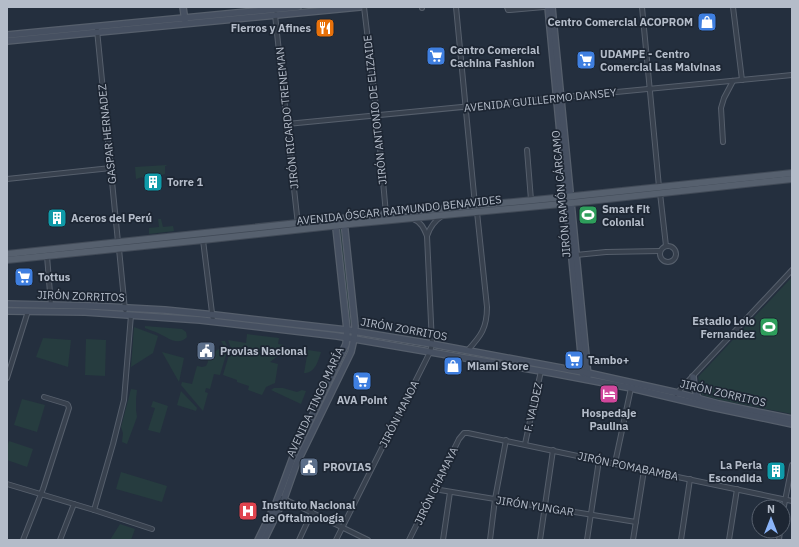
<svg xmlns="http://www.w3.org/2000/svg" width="799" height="547" viewBox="0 0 799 547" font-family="'IBM Plex Sans',sans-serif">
	<rect width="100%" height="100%" fill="#242f3e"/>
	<g fill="#263c3f">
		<path d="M167,165L166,166H165V174L155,177V178L151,179L150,177L145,178V177L142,178V177L136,179L135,167Z"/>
		<path d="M158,219H161L163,227L173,226L174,231L149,234V228L159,227Z"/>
		<path d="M339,229H341L352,323H349Z"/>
		<path d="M792,277V414L720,400L702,395L698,377Z"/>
		<path d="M145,326L182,329L186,332L187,337C178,347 167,337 158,333C154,331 149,330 145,328Z"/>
		<path d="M134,327L158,336L153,353L131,367Z"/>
		<path d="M247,334L279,338L278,344L284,345L282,353L270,362L278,364L275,383L266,387L262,395L248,390L249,386L237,382V380L223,375L231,348L228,340L246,343Z"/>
		<path d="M43,338L71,340L68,367L36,357Z"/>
		<path d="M86,339L106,340L105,376L85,375Z"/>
		<path d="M221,341H225L228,348L220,375L214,374L210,389L206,388L205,392L208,393L203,411L181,385L182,382L192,384L197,366L202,367L206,366L208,362L207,356L224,346Z"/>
		<path d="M308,350L321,352C318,361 316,371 306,373H304Z"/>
		<path d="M162,352L184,358L179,382Z"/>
		<path d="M274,388H283L297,392L302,390L306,391L301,404L271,390Z"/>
		<path d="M131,389L137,390L136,399V410L137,417L127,444L122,442L123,433L121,427Z"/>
		<path d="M181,391L197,408L196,411L177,405Z"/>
		<path d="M22,399L45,405L37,432L14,425Z"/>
		<path d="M153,401L168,406L160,433L148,430L155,408L151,407Z"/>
		<path d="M9,441L33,449L27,467L7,460V448Z"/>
		<path d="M121,472L167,486L162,502L116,489Z"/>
		<path d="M120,524L135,529L131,540H110Z"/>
	</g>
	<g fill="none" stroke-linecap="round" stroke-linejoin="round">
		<g stroke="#565f6c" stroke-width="6">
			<g id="street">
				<path d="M364,7L377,115L386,214"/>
				<path d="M422,7V8"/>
				<path d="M456,7L475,205"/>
				<path d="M507,7L508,10H510L544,7"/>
				<path d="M642,7L659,187"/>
				<path d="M733,7L742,80"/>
				<path d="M276,14L275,15L298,225"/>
				<path d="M97,30L118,242"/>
				<path d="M287,124L792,75"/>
				<path d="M723,142L721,108L724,98L733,81"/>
				<path d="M527,150L531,200"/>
				<path d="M7,179L111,168"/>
				<path d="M660,193L666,246"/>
				<path d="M427,236C430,227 434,221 442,216"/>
				<path d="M203,240L213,321"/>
				<circle cx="668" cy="254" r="8"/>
				<path d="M119,249L125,310"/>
				<path d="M576,255L606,252L660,251"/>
				<path d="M47,256L51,305"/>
				<path d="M467,351C481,336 487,328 487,307L477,212"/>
				<path d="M7,378L28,311"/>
				<path d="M676,394L792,270"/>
				<path d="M525,444L541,371"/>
				<path d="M615,463L631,388"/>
				<path d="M7,484L94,510L152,529"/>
				<path d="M434,489L636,522"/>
				<path d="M282,498L368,540"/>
				<path d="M94,510L113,444L124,400L131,315"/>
				<path d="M783,511L792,465"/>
				<path d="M23,540L43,489L69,408L68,405L67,404L44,397"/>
				<path d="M60,540L74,504"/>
				<path d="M299,540L312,512"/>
				<path d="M336,540L430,352L432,344L427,236C424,228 421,222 413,219"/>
				<path d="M409,540L459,439L464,433H468L792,501"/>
				<path d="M443,540L450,492"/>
				<path d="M490,540L495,499L506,440"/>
				<path d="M540,540L553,450"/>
				<path d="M587,540L599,460"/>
				<path d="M633,540L644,470"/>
				<path d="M681,540L690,479"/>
				<path d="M729,540L737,489"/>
				<path d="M779,540L780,531"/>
			</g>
		</g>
		<g stroke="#565f6c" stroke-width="8">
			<g id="secondary">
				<path d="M183,7L185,21"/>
				<path d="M548,7L583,375"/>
				<path d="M552,7L588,376"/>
				<path d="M7,35L298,7"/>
				<path d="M7,41L360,7"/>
				<path d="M7,304L92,306L165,310L215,315L347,330L432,344L588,373L678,393L719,404L792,419"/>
				<path d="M7,311L85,312L200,320L337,336L552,373L631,388L711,407L792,424"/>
				<path d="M693,377L694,387L698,398"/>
				<path d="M258,540L276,503L293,457L346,344L347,330L335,219"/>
				<path d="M264,540L284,499L296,465L351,352L354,339L355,326L344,221"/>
			</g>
		</g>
		<g stroke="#414a57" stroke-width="8">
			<g id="primary">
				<path d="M7,254L335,219L565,197L792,173"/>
				<path d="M7,260L203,240L350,224L571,203L792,179"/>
			</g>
		</g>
		<use href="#street" stroke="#38414e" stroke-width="4"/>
		<use href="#secondary" stroke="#465061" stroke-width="5.5"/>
		<use href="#primary" stroke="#56606e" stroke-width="6"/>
	</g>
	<defs>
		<g id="shop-square" transform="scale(1)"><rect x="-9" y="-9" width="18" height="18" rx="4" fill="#3f7fe0" stroke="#1d2633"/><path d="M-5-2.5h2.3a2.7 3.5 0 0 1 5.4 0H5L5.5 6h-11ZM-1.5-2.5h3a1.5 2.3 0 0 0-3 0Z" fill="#fff"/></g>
		<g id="restaurant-square" transform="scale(1)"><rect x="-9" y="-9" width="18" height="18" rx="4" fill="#e8710a" stroke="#1d2633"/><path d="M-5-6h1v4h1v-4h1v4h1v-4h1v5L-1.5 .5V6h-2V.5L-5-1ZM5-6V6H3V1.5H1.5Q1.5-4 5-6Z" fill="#fff"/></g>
		<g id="supermarket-square" transform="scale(1)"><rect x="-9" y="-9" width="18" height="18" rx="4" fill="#3f7fe0" stroke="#1d2633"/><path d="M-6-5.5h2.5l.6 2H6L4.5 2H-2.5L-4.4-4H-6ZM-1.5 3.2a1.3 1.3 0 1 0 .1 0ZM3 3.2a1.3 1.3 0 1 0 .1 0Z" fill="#fff"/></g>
		<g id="building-square" transform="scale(1)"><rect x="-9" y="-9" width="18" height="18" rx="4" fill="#0f9aa8" stroke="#1d2633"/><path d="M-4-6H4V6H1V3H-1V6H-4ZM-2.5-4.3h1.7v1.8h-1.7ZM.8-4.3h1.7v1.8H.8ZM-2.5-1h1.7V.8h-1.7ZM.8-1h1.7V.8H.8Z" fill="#fff"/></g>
		<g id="stadium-square" transform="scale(1)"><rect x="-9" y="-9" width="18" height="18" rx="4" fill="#2e9e5b" stroke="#1d2633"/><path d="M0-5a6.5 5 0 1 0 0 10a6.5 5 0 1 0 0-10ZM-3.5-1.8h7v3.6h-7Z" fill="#fff"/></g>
		<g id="civic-square" transform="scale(1)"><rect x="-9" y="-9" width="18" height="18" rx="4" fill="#5c6f8a" stroke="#1d2633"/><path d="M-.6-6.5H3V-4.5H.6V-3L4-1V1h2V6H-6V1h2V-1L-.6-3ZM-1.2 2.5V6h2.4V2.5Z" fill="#fff"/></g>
		<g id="hotel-square" transform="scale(1)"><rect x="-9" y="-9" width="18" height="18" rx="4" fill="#d1479c" stroke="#1d2633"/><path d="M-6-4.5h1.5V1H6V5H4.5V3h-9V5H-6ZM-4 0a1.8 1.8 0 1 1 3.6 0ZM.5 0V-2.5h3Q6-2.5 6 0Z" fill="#fff"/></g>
		<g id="hospital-square" transform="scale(1)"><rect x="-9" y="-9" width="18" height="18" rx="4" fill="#e0444e" stroke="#1d2633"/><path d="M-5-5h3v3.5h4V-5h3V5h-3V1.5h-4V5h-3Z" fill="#fff"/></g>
	</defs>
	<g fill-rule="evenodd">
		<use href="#shop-square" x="707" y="22"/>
		<use href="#restaurant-square" x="325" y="28"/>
		<use href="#supermarket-square" x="436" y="56"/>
		<use href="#supermarket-square" x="586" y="60"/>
		<use href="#building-square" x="153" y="182"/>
		<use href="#stadium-square" x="588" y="215"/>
		<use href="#building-square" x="57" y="218"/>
		<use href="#supermarket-square" x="24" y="277"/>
		<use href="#stadium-square" x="769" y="327"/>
		<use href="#civic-square" x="206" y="351"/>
		<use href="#supermarket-square" x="574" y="360"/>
		<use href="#shop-square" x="453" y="366"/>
		<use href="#supermarket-square" x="362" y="381"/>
		<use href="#hotel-square" x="609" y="394"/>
		<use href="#civic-square" x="309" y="467"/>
		<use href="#building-square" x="776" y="471"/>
		<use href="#hospital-square" x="248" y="511"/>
	</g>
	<g text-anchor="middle" stroke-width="3.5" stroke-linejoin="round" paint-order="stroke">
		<g font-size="11" font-weight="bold" fill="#b4bcc9" stroke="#1d2633" text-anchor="start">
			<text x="693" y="26" text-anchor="end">Centro Comercial ACOPROM</text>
			<text x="311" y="32" text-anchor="end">Fierros y Afines</text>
			<text x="450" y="54">Centro Comercial<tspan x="450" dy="13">Cachina Fashion</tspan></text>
			<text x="600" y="58">UDAMPE - Centro<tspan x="600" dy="13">Comercial Las Malvinas</tspan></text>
			<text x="167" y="186">Torre 1</text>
			<text x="602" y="213">Smart Fit<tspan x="602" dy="13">Colonial</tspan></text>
			<text x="71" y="222">Aceros del Perú</text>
			<text x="38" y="281">Tottus</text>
			<text x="755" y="325" text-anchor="end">Estadio Lolo<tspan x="755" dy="13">Fernandez</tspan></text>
			<text x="220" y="355">Provias Nacional</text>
			<text x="588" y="364">Tambo+</text>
			<text x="467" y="370">Miami Store</text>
			<text x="362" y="404" text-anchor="middle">AVA Point</text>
			<text x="609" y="417" text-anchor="middle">Hospedaje<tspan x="609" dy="13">Paulina</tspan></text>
			<text x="762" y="469" text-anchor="end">La Perla<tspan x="762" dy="13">Escondida</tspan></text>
			<text x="323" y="471">PROVIAS</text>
			<text x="262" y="509">Instituto Nacional<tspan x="262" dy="13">de Oftalmología</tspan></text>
		</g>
		<g font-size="11" fill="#b4bcc9" stroke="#1d2633">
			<text transform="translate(540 100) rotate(-6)" y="4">AVENIDA GUILLERMO DANSEY</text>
			<text transform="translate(375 110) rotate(-96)" y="4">JIRÓN ANTONIO DE ELIZAIDE</text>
			<text transform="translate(287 118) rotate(-96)" y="4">JIRÓN RICARDO TRENEMAN</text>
			<text transform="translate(107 134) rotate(-96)" y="4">GASPAR HERNADEZ</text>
			<text transform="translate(561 194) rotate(-95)" y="4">JIRÓN RAMÓN CÁRCAMO</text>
			<text transform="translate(399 210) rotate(-6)" y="4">AVENIDA ÓSCAR RAIMUNDO BENAVIDES</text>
			<text transform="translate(81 296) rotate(2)" y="4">JIRÓN ZORRITOS</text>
			<text transform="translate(404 329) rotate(10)" y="4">JIRÓN ZORRITOS</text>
			<text transform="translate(723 393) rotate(13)" y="4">JIRÓN ZORRITOS</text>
			<text transform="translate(315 402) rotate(-65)" y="4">AVENIDA TINGO MARÍA</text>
			<text transform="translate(533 407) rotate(-77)" y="4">F. VALDEZ</text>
			<text transform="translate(399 414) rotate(-63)" y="4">JIRÓN MANOA</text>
			<text transform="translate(628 466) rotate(12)" y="4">JIRÓN POMABAMBA</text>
			<text transform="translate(436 486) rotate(-64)" y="4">JIRÓN CHAMAYA</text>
			<text transform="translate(535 506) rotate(9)" y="4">JIRÓN YUNGAR</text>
		</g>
	</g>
	<rect width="799" height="547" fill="none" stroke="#b4bcc9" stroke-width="16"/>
	<g transform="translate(771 519)"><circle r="19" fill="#1d2633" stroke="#59626f"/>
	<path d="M0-3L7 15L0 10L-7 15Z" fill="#8ab4f8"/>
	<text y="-6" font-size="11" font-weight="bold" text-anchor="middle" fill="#b4bcc9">N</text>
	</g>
</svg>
